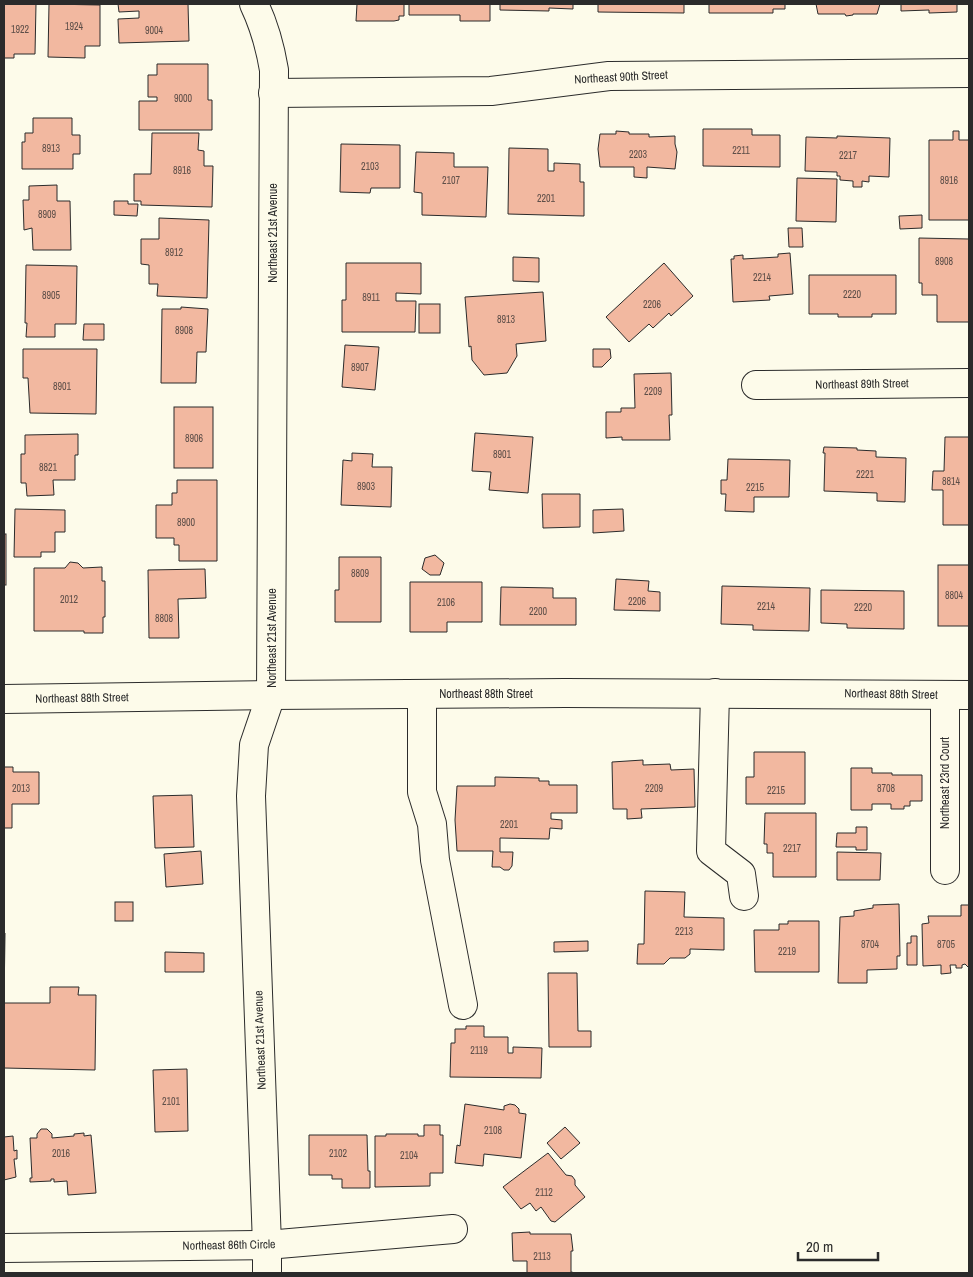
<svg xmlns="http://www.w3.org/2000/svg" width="973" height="1277" viewBox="0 0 973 1277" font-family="'Archivo Narrow',sans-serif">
	<rect width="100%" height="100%" fill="#fdfbea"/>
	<g fill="#f2b8a0" stroke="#2b2b2b">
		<path d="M4,4H36L35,54H14V58H4Z"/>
		<path d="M49,4L100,5V46H85V58L48,57Z"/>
		<path d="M118,4H188L189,41L119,43L118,19L139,18V11L119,12Z"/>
		<path d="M357,4H404V16H399V20L394,21H356Z"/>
		<path d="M409,4H490V21H460V15H409Z"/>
		<path d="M500,4H573V9L549,8V11L500,10Z"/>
		<path d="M598,4H684V13L598,12Z"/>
		<path d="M709,4H785V9H773V13H709Z"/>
		<path d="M816,4H880L877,14H853V15L846,16L845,14H818Z"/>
		<path d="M901,4H957V12L929,13V10L901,11Z"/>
		<path d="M157,64H208V100H212V130H139V101H157V97H148V75H157Z"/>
		<path d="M33,118H72V135H80V154H73V169H22V142H25V133H33Z"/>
		<path d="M703,129H752V135H780V167L703,166Z"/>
		<path d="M616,131L629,132V134H649V137L675,136V144L677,152L675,169L647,167V178L634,177V167H600L598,149L600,134H616Z"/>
		<path d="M953,131H959V140H969V220H929V140H953Z"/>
		<path d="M152,133H199L198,150L204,151V166H213L212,207L141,205V201H134V174H151Z"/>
		<path d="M837,136L890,138L889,177L869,176V182L862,181V187H853V181L840,180V176H837V172L805,171L806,137L837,138Z"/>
		<path d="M341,144L400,145V188H371L370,193L340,192Z"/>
		<path d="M509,148L548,149V171H554V163L580,164V182H584V216L508,214Z"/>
		<path d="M416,152L454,153V167H488L486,217L422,215V193L414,192Z"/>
		<path d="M797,178L837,179L836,222L796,221Z"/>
		<path d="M57,185V201H70L71,250H33L32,228L24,230L23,200H29V186Z"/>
		<path d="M114,201H128V204H138L137,216L114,215Z"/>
		<path d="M922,215V228L900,229L899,216Z"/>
		<path d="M159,218L209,220L207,298L157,296L158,284H149V265L141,264V239H159Z"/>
		<path d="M788,228H802L803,247H789Z"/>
		<path d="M919,238L969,239V322H937V295H922V283H919Z"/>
		<path d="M790,253L793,294L769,296L770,300L733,302L731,259H734V256L743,255V259L778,257V254Z"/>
		<path d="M513,257L539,258V282L513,281Z"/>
		<path d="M346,263H421V294L396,293V301H416L415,332H342V300H346Z"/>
		<path d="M664,263L693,296L671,316L669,313L653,328L649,324L629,342L606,317Z"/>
		<path d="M26,265L77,266L76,324H55V337H26L27,323H25Z"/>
		<path d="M809,275H896V314H872V317H838V314H809Z"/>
		<path d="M543,292L546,341L516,344L517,356L507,373L484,375L472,360L471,346L469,347L465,297Z"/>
		<rect x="419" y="304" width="21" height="29"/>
		<path d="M181,307L208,309L206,352H197L196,383H161L162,309H181Z"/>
		<path d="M84,324H104V340H83Z"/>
		<path d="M345,345L379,347L375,390L342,387Z"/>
		<path d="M23,349H97L96,414L30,413L28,378H23Z"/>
		<path d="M593,349H610L611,358L602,367H593Z"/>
		<path d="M671,373L672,415H669L670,440H622V437L606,438V412H621V408H635L634,374Z"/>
		<rect x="174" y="407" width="39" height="61"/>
		<path d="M475,433L533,437L528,493L489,490L491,472L472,471Z"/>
		<path d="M78,434V455H75V480H53L54,495L27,496L26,483H21V454H25V435Z"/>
		<path d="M945,437H969V525H943V490H932L933,471H944Z"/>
		<path d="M824,447L857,448V450L876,451V457L906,458L905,502L877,501V493L824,491L825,453H823Z"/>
		<path d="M352,453L373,454L372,467H392L391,507L341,505L343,460L352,461Z"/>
		<path d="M728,459L790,460L789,497H754V512L725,511L726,494H721V480H727Z"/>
		<path d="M177,480H217V561H179V545H174V538H156V505H172V493H177Z"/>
		<path d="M542,494H580V527L543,528Z"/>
		<path d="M15,509L65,510V532H55V552H41V557H14Z"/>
		<path d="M623,509L624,531L593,533V510Z"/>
		<rect x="4" y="534" width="2" height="51"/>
		<path d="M435,555L444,563L440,575H430L422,569L425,558Z"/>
		<path d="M339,557H381V622H335V590H339Z"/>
		<path d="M70,562L78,563L83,568L102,567V581H105V617H103V633H84V631H34V568H65Z"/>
		<rect x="938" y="565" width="31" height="61"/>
		<path d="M205,569L206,598L178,599L179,638H149L148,570Z"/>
		<path d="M616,579L649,581L648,591L660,592V611L614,610Z"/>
		<path d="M410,582H482V622H447V632H410Z"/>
		<path d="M722,586L810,588L809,631L753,630V625L721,624Z"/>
		<path d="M501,587L553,588V598H576V625H500Z"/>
		<path d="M821,590L904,591V629L847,628V624L821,623Z"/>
		<path d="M754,752H805V804H746V777H754Z"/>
		<path d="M643,760V765L670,764L671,770L694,769L695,807L641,809L642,818L627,819V809H613L612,762Z"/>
		<path d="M4,767H13V772H39V804H12V828H4Z"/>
		<path d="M851,768H872V773H892V775H922V801H910V806H904V809H891V804H872V810H851Z"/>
		<path d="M495,777L539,778V781H549V785H577V813H551V819L562,820V829L550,828L549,839L500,838V852H513L512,866L509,870H504L500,867H492L493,851H457L455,820L457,786H495Z"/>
		<path d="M192,795L194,847L155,848L153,796Z"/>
		<path d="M765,813H816V877H773V853H767V844H764Z"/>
		<path d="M856,827H867V850H856V847H836L837,833H856Z"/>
		<path d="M201,851L203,884L166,887L164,854Z"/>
		<path d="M837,852L881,853L880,880H837Z"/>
		<path d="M645,891L685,892L684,917L724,918V950L690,949V954L685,958H670L664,964H637L638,944H644Z"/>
		<rect x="115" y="902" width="18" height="19"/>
		<path d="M899,904L900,956H897V969L867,970V983H838L840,917L854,916V911L873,908V905Z"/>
		<path d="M961,905H969V968L965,964L962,965V968H956V965H950L951,973L941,974V965L923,966L922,924L929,923L928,916H961Z"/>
		<path d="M788,921H819V972H755L754,930H779V924H788Z"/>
		<path d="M4,933H5L4,1003H50V987H79L78,995H96L95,1070L4,1068Z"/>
		<path d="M911,936H917V965H907V943H911Z"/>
		<path d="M588,941V951L554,952V942Z"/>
		<path d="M165,952L204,953V972H165Z"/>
		<path d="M548,973H577L578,1031H591V1047H549Z"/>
		<path d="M466,1026H484V1037H508V1053H513V1047L542,1048L541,1078L450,1077L451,1043H455V1029H466Z"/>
		<path d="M187,1069L188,1131L155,1132L153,1070Z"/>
		<path d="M465,1104L504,1110V1106L510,1104L515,1105L519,1109V1113L526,1114L521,1158L484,1154L483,1166L455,1163L457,1145L460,1146Z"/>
		<path d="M424,1125H440V1135H443V1173H430V1186L375,1187V1136H386V1134H418V1136H424Z"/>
		<path d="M565,1127L580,1143L561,1159L547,1143Z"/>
		<path d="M41,1129H47L52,1134V1138L74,1136V1134L84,1133V1136L91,1135L96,1193L68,1195L67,1181L54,1182V1179H51V1181L30,1182V1178H32L30,1138H37V1134Z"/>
		<path d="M309,1135H367L368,1171H370V1188H342V1179H332V1175H309Z"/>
		<path d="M13,1136L14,1151L17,1150V1159H14L16,1177L4,1180V1137Z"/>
		<path d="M548,1153L566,1175L572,1176L575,1180V1185L585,1197L555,1222L551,1221L541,1207L536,1211L530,1203L521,1209L503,1187Z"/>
		<path d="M530,1232V1234H571L573,1251H571V1272L576,1273H527V1261H513L512,1233Z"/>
	</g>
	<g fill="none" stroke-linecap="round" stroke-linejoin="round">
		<g stroke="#2b2b2b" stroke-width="30">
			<g id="minor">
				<path d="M254,4C264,25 270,46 274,70L271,695L254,745L251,796L267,1245V1273"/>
				<path d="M273,93L491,91L609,76L969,73"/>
				<path d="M756,385L969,383"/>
				<path d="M715,693L711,851L741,874L744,896"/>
				<path d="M422,694V792L432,824L435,860L463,1005"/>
				<path d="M945,695V870"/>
				<path d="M4,699L271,695L565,693L969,695"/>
				<path d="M4,1248L267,1245L453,1229"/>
			</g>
		</g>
		<use href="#minor" stroke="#fdfbea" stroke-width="28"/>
	</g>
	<g text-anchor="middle" stroke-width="4" stroke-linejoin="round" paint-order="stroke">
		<g font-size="10" fill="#5d4e48">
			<text x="74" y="30">1924</text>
			<text x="20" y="33">1922</text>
			<text x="154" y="34">9004</text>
			<text x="183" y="102">9000</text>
			<text x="51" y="152">8913</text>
			<text x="741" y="154">2211</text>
			<text x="638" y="158">2203</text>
			<text x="848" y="159">2217</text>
			<text x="370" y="170">2103</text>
			<text x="182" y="174">8916</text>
			<text x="451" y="184">2107</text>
			<text x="949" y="184">8916</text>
			<text x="546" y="202">2201</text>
			<text x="47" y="218">8909</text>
			<text x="174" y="256">8912</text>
			<text x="944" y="265">8908</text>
			<text x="762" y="281">2214</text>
			<text x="852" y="298">2220</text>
			<text x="51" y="299">8905</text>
			<text x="371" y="301">8911</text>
			<text x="652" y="308">2206</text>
			<text x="506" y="323">8913</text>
			<text x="184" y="334">8908</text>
			<text x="360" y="371">8907</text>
			<text x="62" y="390">8901</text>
			<text x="653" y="395">2209</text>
			<text x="194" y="442">8906</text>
			<text x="502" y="458">8901</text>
			<text x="48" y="471">8821</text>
			<text x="865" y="478">2221</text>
			<text x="951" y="485">8814</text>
			<text x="366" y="490">8903</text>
			<text x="755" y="491">2215</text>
			<text x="186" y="526">8900</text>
			<text x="360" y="577">8809</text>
			<text x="954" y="599">8804</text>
			<text x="69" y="603">2012</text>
			<text x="637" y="605">2206</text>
			<text x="446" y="606">2106</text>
			<text x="766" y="610">2214</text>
			<text x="863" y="611">2220</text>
			<text x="538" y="615">2200</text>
			<text x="164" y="622">8808</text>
			<text x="21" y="792">2013</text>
			<text x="654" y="792">2209</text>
			<text x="886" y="792">8708</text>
			<text x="776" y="794">2215</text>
			<text x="509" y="828">2201</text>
			<text x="792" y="852">2217</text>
			<text x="684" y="935">2213</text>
			<text x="870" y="948">8704</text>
			<text x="946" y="948">8705</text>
			<text x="787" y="955">2219</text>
			<text x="479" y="1054">2119</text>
			<text x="171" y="1105">2101</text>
			<text x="493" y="1134">2108</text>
			<text x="61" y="1157">2016</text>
			<text x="338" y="1157">2102</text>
			<text x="409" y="1159">2104</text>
			<text x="544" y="1196">2112</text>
			<text x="542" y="1260">2113</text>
		</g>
		<g font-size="12" fill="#2b2b2b" stroke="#fdfbea">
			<text transform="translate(621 77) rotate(-3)" y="4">Northeast 90th Street</text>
			<text transform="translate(273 233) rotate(-90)" y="4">Northeast 21st Avenue</text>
			<text transform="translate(862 384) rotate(-1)" y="4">Northeast 89th Street</text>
			<text transform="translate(272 638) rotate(-90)" y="4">Northeast 21st Avenue</text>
			<text x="486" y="698">Northeast 88th Street</text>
			<text transform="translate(891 694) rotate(1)" y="4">Northeast 88th Street</text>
			<text transform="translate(82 698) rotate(-1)" y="4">Northeast 88th Street</text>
			<text transform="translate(945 783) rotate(-90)" y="4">Northeast 23rd Court</text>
			<text transform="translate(260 1040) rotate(-92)" y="4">Northeast 21st Avenue</text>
			<text transform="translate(229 1245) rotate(-1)" y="4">Northeast 86th Circle</text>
		</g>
	</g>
	<rect width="973" height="1277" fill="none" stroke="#2b2b2b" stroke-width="10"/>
	<path d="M798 1252v8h80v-8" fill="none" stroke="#2b2b2b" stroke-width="2.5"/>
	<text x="806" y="1252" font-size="15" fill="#2b2b2b" stroke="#fdfbea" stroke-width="4" paint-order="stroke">20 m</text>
</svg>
